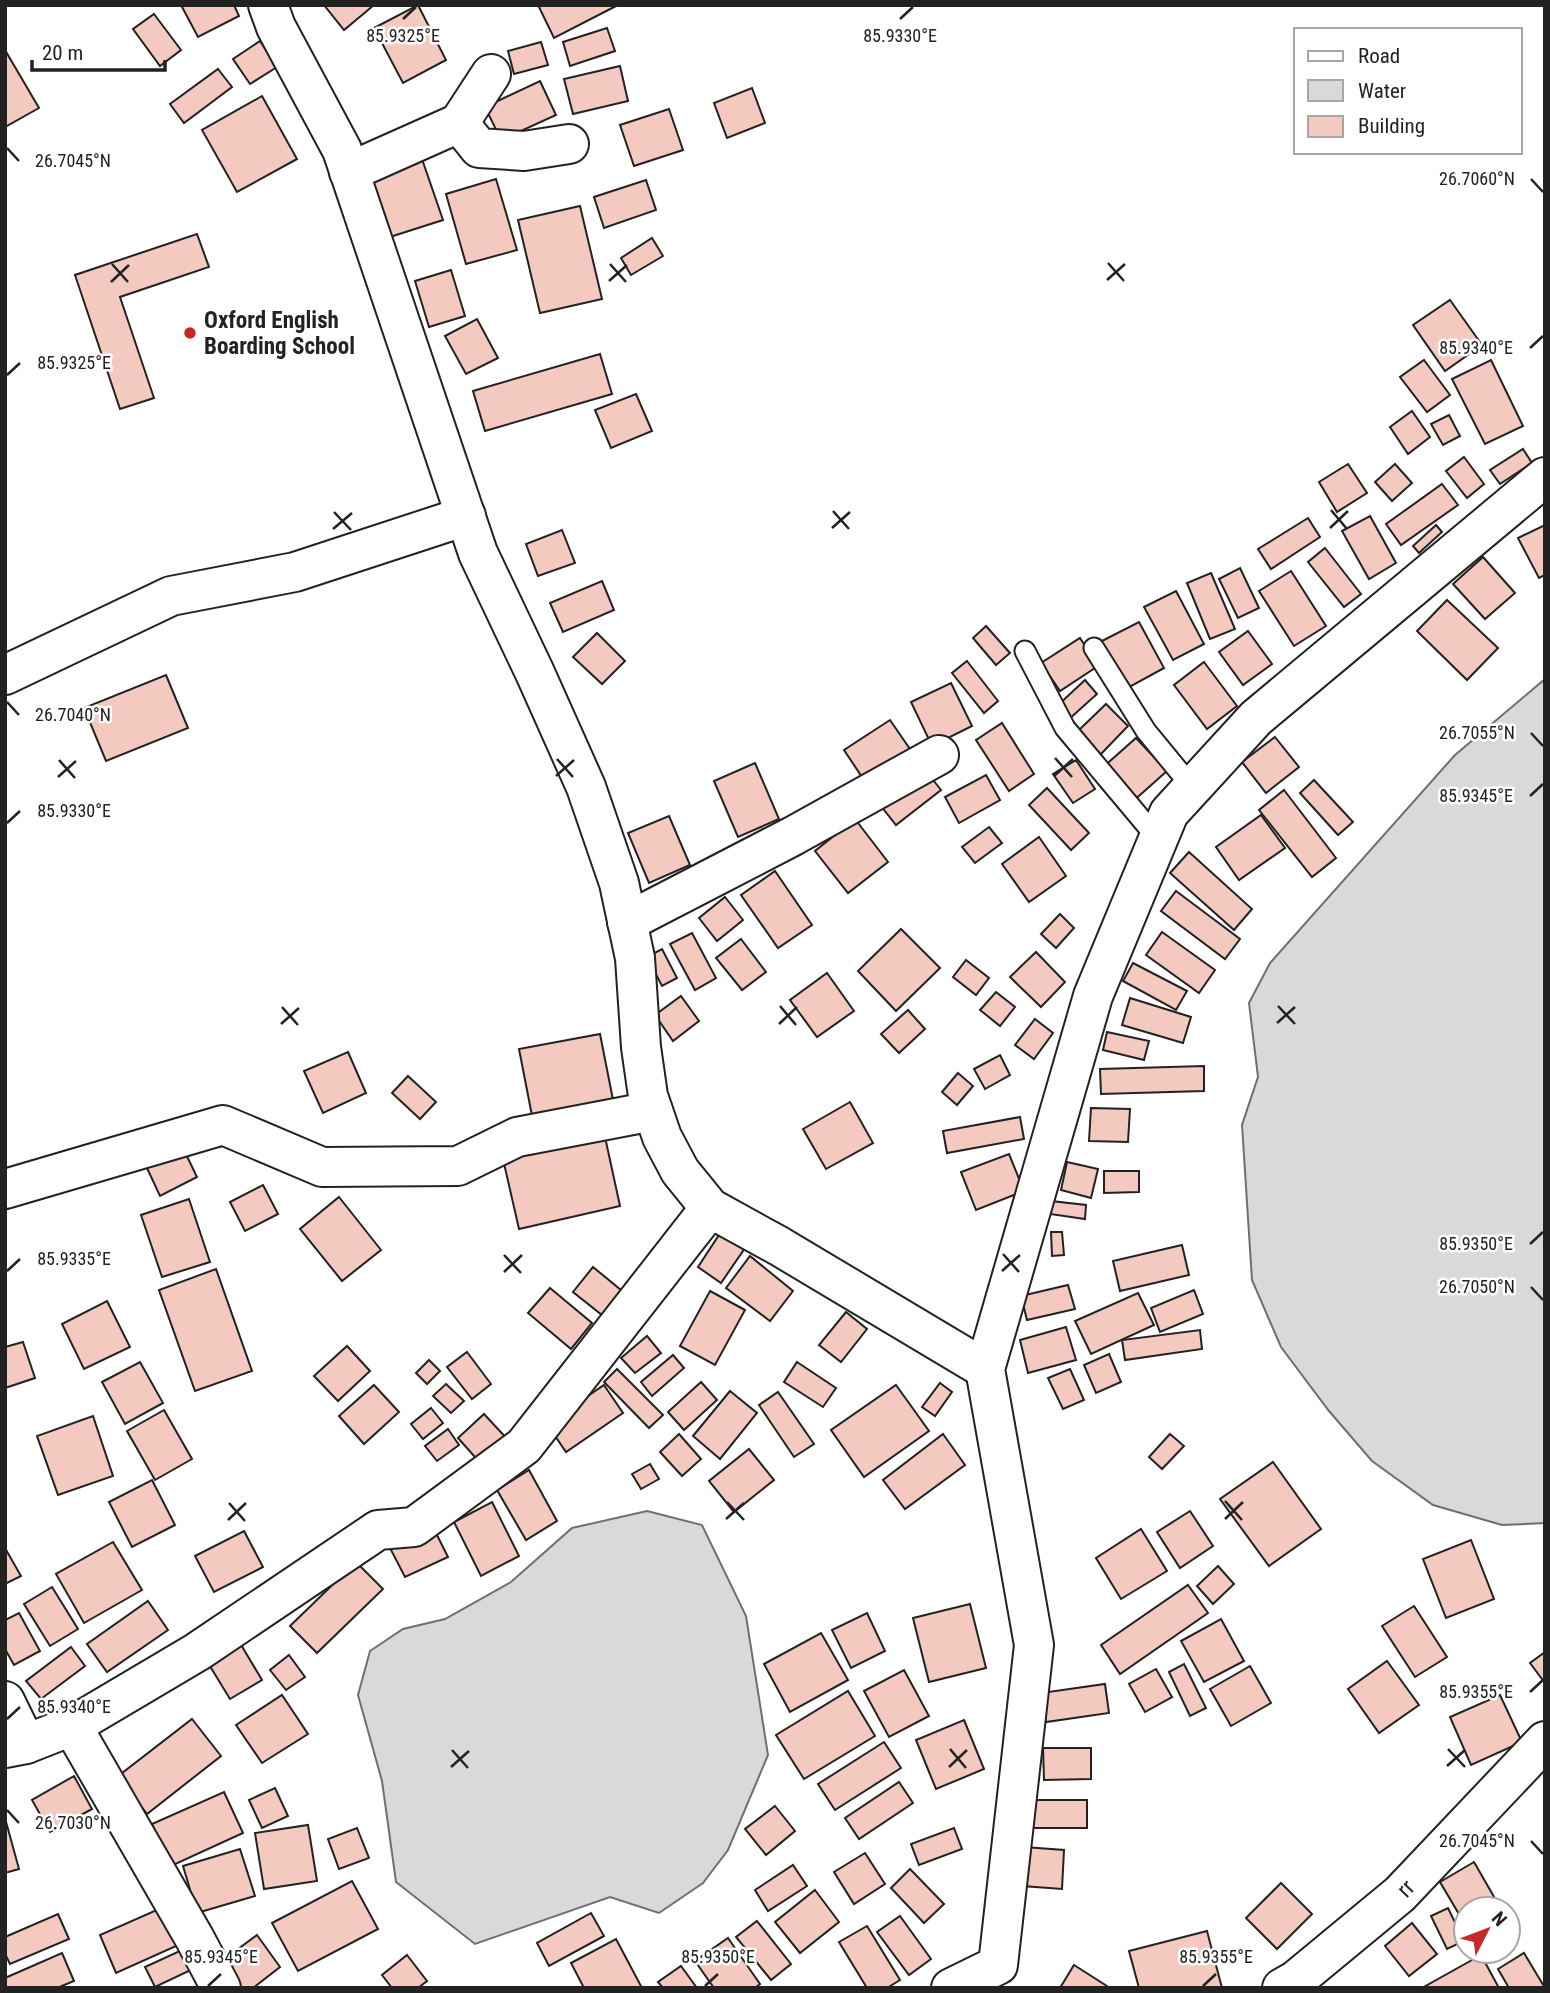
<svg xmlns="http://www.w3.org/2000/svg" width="1550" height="1993" viewBox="0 0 1550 1993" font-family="'Roboto Condensed',sans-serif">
	<rect width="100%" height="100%" fill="#fff"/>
	<g fill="#d9d9d9" stroke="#6f6f6f" stroke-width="2">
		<path d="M1545,679V1523L1502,1525L1433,1505L1372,1461L1329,1411L1281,1347L1252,1280L1242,1125L1258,1077L1249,1003L1270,963L1455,755Z"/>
		<path d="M647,1511L702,1525L746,1616L768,1755L728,1850L703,1883L659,1913L610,1897L475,1944L396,1882L382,1781L358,1695L370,1651L403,1629L445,1619L511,1582L572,1528Z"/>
	</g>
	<g fill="#f3c9c0" stroke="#222" stroke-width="2">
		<path d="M181,5H234L239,16L198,37Z"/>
		<path d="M324,5H374L344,30Z"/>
		<path d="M418,5L446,60L403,83L374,28Z"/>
		<path d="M538,5H618L554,38Z"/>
		<path d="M154,14L181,50L160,66L133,29Z"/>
		<path d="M607,28L615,51L570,66L563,42Z"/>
		<path d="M260,41L277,67L250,84L233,59Z"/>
		<path d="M541,42L548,65L514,74L508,51Z"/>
		<path d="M5,50L39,108L5,127Z"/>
		<path d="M620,66L628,101L573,114L564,79Z"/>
		<path d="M218,69L232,87L184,123L170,104Z"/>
		<path d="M540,81L556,115L501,140L485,107Z"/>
		<path d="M752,88L765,123L727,138L714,103Z"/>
		<path d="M262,96L297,159L237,192L202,130Z"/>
		<path d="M669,109L683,150L634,166L620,125Z"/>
		<path d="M422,159L443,220L390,237L370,175Z"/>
		<path d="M496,179L517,250L466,264L446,194Z"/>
		<path d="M646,180L656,210L604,228L594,197Z"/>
		<path d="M580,206L602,299L540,313L518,220Z"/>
		<path d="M197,234L209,267L120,297L154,398L120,409L75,275Z"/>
		<path d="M652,238L663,256L631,275L621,258Z"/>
		<path d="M451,270L465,316L429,327L415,281Z"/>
		<path d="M1450,300L1482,345L1445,371L1413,325Z"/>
		<path d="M477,319L498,358L466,374L445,336Z"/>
		<path d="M600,354L612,394L485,431L473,391Z"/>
		<path d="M1424,360L1450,395L1427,412L1400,377Z"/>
		<path d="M1491,360L1523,426L1485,444L1452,379Z"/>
		<path d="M636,394L652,431L611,448L595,410Z"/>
		<path d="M1412,411L1430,437L1408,454L1390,427Z"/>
		<path d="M1449,415L1460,436L1443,445L1431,424Z"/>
		<path d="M1523,449L1532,463L1500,484L1490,470Z"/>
		<path d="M1464,457L1484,484L1467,498L1446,471Z"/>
		<path d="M1348,464L1367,493L1337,512L1319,482Z"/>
		<path d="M1395,464L1412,483L1392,501L1375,482Z"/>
		<path d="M1442,484L1458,505L1401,545L1386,524Z"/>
		<path d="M1370,516L1396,563L1369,579L1342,531Z"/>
		<path d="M1308,518L1320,537L1271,569L1258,549Z"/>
		<path d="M1436,525L1442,532L1419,553L1413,546Z"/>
		<path d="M1545,525V575L1539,578L1518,538Z"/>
		<path d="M562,530L575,563L538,576L526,544Z"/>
		<path d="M1325,548L1361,594L1344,607L1308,562Z"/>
		<path d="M1483,557L1515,593L1485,619L1453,584Z"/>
		<path d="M1240,568L1259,608L1238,618L1219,579Z"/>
		<path d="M1291,571L1326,626L1294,646L1259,591Z"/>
		<path d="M1211,573L1235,629L1210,639L1187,583Z"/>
		<path d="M602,581L614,610L563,632L550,603Z"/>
		<path d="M1176,591L1204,644L1173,660L1144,607Z"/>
		<path d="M1447,600L1498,648L1467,680L1417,631Z"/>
		<path d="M1139,622L1164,668L1124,690L1098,643Z"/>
		<path d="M986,626L1010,653L996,665L973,638Z"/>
		<path d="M1248,631L1272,664L1243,685L1219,652Z"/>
		<path d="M597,633L625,661L602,684L573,657Z"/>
		<path d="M1080,638L1098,666L1060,691L1041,663Z"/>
		<path d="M967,661L998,701L984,713L952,673Z"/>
		<path d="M1204,662L1237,706L1207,729L1174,685Z"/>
		<path d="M166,675L188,728L106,761L84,708Z"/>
		<path d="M1085,680L1097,694L1068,720L1056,707Z"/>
		<path d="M951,683L972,726L932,746L911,702Z"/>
		<path d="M1106,704L1128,726L1100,755L1077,732Z"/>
		<path d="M890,720L912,752L866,783L844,750Z"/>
		<path d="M1002,723L1034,774L1009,791L976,740Z"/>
		<path d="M1275,737L1299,767L1266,793L1242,762Z"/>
		<path d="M1136,738L1167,771L1131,803L1101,769Z"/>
		<path d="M1076,760L1095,789L1073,803L1053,774Z"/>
		<path d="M755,763L779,819L738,837L714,781Z"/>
		<path d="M922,766L941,790L896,825L877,801Z"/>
		<path d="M986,775L1000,800L959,823L945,797Z"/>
		<path d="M1314,780L1353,822L1338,835L1300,793Z"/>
		<path d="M1047,788L1089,833L1071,850L1029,805Z"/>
		<path d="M1284,790L1336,858L1312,877L1259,810Z"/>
		<path d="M1261,815L1285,848L1239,880L1216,847Z"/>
		<path d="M669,816L690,865L649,883L628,833Z"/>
		<path d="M855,819L888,862L848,893L815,851Z"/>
		<path d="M989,827L1002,843L975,863L962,847Z"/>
		<path d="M1039,837L1066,876L1029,902L1002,864Z"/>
		<path d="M1189,852L1252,909L1234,930L1170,873Z"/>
		<path d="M775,871L812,925L778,948L741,895Z"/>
		<path d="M1176,891L1240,939L1225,959L1161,911Z"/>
		<path d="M725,897L743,920L717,941L699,918Z"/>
		<path d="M1060,914L1074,928L1056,948L1041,934Z"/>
		<path d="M901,929L940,968L896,1011L858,971Z"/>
		<path d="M1162,932L1215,970L1199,993L1146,955Z"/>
		<path d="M692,933L716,978L695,990L670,944Z"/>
		<path d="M741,939L766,972L742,990L716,958Z"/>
		<path d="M662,949L677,978L662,986L647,957Z"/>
		<path d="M1036,952L1065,982L1041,1007L1010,977Z"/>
		<path d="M966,960L989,978L976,995L953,977Z"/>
		<path d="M1133,963L1187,991L1176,1010L1123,981Z"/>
		<path d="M827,973L854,1011L817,1037L790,1000Z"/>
		<path d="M996,992L1015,1007L1000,1026L980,1010Z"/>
		<path d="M681,996L699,1021L673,1041L655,1015Z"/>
		<path d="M1130,998L1191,1017L1183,1043L1122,1025Z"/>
		<path d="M908,1010L925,1029L899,1053L881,1034Z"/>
		<path d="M1035,1019L1053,1033L1034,1059L1015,1045Z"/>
		<path d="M1107,1032L1149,1041L1144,1060L1103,1050Z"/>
		<path d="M600,1034L615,1110L534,1126L519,1049Z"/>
		<path d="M348,1052L366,1093L323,1113L304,1071Z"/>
		<path d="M1000,1055L1010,1075L985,1089L974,1069Z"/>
		<path d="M1204,1066V1091L1101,1094L1100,1069Z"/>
		<path d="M958,1073L973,1086L957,1105L942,1092Z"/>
		<path d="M408,1076L436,1102L420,1119L392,1093Z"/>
		<path d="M850,1102L873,1143L826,1169L803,1129Z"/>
		<path d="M1091,1108L1130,1109L1128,1142L1089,1141Z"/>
		<path d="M1020,1117L1024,1139L947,1153L943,1131Z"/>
		<path d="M605,1137L620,1206L519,1229L503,1159Z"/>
		<path d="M183,1148L197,1177L160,1196L146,1166Z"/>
		<path d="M1009,1154L1024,1191L976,1210L961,1172Z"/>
		<path d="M1067,1162L1098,1169L1091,1198L1061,1190Z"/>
		<path d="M1104,1171H1139V1192L1104,1193Z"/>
		<path d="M263,1185L278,1214L245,1231L230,1202Z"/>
		<path d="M339,1197L381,1250L342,1281L300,1229Z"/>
		<path d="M189,1199L210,1262L162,1277L141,1215Z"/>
		<path d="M1051,1201L1086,1205L1085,1219L1050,1214Z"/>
		<path d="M721,1232L745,1248L721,1283L698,1267Z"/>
		<path d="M1051,1232H1062L1064,1255L1052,1256Z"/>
		<path d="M1182,1245L1189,1275L1120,1291L1113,1261Z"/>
		<path d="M750,1256L793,1291L770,1321L726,1288Z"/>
		<path d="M593,1267L627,1295L607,1319L573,1292Z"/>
		<path d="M216,1269L252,1371L195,1391L159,1290Z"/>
		<path d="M1068,1285L1075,1309L1027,1320L1021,1296Z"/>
		<path d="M550,1288L592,1323L571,1349L528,1313Z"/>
		<path d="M1194,1290L1203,1314L1160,1332L1151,1308Z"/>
		<path d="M710,1291L745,1310L715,1365L680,1346Z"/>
		<path d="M1138,1293L1154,1325L1091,1354L1075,1321Z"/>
		<path d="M107,1301L130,1347L84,1369L62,1324Z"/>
		<path d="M846,1312L867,1329L841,1362L819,1345Z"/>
		<path d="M1066,1327L1076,1360L1028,1373L1020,1340Z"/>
		<path d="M1200,1330L1202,1349L1125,1360L1122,1340Z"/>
		<path d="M647,1336L661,1353L635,1373L621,1358Z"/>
		<path d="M23,1342L35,1378L5,1388V1347Z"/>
		<path d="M347,1346L370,1371L338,1401L314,1376Z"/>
		<path d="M467,1352L491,1384L472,1399L447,1367Z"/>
		<path d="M1109,1354L1121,1382L1096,1393L1084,1365Z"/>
		<path d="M673,1355L684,1368L652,1396L641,1382Z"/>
		<path d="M429,1360L440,1371L427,1384L416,1373Z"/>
		<path d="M140,1362L163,1403L125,1424L102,1382Z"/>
		<path d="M797,1362L836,1388L823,1407L784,1382Z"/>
		<path d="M617,1369L663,1415L649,1428L604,1382Z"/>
		<path d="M1070,1369L1084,1400L1063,1409L1048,1378Z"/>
		<path d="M701,1382L717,1400L684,1430L668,1412Z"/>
		<path d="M940,1383L952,1392L935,1416L922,1407Z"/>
		<path d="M446,1384L464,1401L451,1413L433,1396Z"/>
		<path d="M374,1385L399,1412L364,1444L339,1416Z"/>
		<path d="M604,1385L623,1413L566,1452L547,1424Z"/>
		<path d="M896,1385L929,1431L864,1477L831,1430Z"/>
		<path d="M730,1391L757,1413L720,1459L693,1436Z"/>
		<path d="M778,1392L814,1444L794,1457L759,1405Z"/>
		<path d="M431,1408L443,1423L423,1439L411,1424Z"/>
		<path d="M164,1410L192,1459L155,1480L127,1431Z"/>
		<path d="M484,1414L510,1442L483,1466L458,1438Z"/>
		<path d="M93,1416L113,1476L58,1495L37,1436Z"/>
		<path d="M448,1429L459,1445L437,1461L425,1446Z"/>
		<path d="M679,1434L701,1459L682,1476L660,1452Z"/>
		<path d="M943,1434L965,1465L905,1509L883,1480Z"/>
		<path d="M1170,1434L1184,1446L1162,1469L1149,1457Z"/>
		<path d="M749,1449L774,1480L734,1512L709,1481Z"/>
		<path d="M1273,1462L1321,1529L1269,1566L1220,1499Z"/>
		<path d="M650,1464L659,1479L641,1489L632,1474Z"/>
		<path d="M529,1470L557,1521L526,1540L497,1490Z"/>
		<path d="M152,1480L175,1525L132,1547L109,1502Z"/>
		<path d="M492,1502L519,1556L481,1576L454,1522Z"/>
		<path d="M1190,1511L1213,1546L1180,1568L1157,1532Z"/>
		<path d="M433,1527L448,1557L405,1577L390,1548Z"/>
		<path d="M1141,1529L1167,1571L1121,1599L1096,1558Z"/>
		<path d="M244,1531L263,1567L214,1592L195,1556Z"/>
		<path d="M1471,1540L1494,1599L1446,1618L1423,1559Z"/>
		<path d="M113,1542L142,1590L84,1623L56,1574Z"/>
		<path d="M5,1548L21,1576L5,1584Z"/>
		<path d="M356,1562L383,1589L317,1653L290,1626Z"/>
		<path d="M1218,1566L1234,1584L1213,1604L1197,1586Z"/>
		<path d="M1188,1585L1208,1613L1120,1674L1101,1645Z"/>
		<path d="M52,1587L78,1629L50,1646L24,1604Z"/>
		<path d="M148,1601L168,1630L107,1672L87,1644Z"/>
		<path d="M970,1604L986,1668L929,1682L913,1618Z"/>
		<path d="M1414,1606L1447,1657L1415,1677L1382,1626Z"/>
		<path d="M19,1613L40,1651L14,1665L5,1649V1620Z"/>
		<path d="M867,1613L885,1651L851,1668L832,1630Z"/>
		<path d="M1221,1619L1244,1661L1204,1682L1181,1641Z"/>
		<path d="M821,1633L848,1680L790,1712L764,1664Z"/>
		<path d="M237,1638L262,1680L230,1699L205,1658Z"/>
		<path d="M71,1647L85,1666L41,1699L26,1681Z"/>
		<path d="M1545,1652V1683L1530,1663Z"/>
		<path d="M289,1655L305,1677L286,1690L270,1670Z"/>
		<path d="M1387,1661L1419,1705L1379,1733L1348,1689Z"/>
		<path d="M1184,1664L1206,1708L1190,1716L1169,1672Z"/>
		<path d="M1250,1666L1271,1703L1231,1726L1210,1689Z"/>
		<path d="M1156,1669L1172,1697L1145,1712L1129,1684Z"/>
		<path d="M904,1670L929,1716L889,1737L864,1691Z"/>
		<path d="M1105,1684L1109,1713L1046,1722L1041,1693Z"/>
		<path d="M848,1691L875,1736L804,1779L776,1735Z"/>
		<path d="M282,1695L308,1734L262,1763L236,1725Z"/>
		<path d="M1500,1695L1522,1742L1471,1765L1450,1717Z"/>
		<path d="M192,1719L221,1756L147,1814L117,1777Z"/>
		<path d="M964,1720L984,1769L936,1789L916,1740Z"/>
		<path d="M884,1742L901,1768L835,1810L818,1784Z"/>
		<path d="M1043,1748H1091V1779L1044,1780Z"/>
		<path d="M74,1776L92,1809L50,1832L32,1800Z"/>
		<path d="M899,1782L913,1803L859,1839L845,1818Z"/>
		<path d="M275,1788L288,1816L262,1828L249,1800Z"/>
		<path d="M224,1792L243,1833L171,1866L152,1824Z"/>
		<rect x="1028" y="1800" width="59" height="28"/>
		<path d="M775,1806L795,1831L766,1855L745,1829Z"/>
		<path d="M5,1818L19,1869L5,1873Z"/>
		<path d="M308,1825L317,1881L264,1889L255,1833Z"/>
		<path d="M357,1828L369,1858L339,1869L328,1839Z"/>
		<path d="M954,1828L962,1849L919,1865L911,1844Z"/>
		<path d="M1024,1847L1064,1850L1062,1889L1022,1886Z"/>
		<path d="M240,1849L255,1896L197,1913L183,1866Z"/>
		<path d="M865,1853L885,1884L854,1904L834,1872Z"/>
		<path d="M1474,1862L1501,1909H1466V1926L1440,1882Z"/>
		<path d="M793,1865L807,1886L768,1911L755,1890Z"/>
		<path d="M910,1869L944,1904L924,1923L891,1888Z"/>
		<path d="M352,1881L378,1929L298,1971L272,1923Z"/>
		<path d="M1281,1883L1312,1914L1277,1949L1246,1918Z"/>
		<path d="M815,1890L839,1922L800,1953L775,1922Z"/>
		<path d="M168,1905L185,1942L116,1973L100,1935Z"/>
		<path d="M1448,1908L1464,1941L1447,1949L1431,1916Z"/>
		<path d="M591,1913L604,1936L549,1966L537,1943Z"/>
		<path d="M58,1914L69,1939L10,1964L5,1954V1937Z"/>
		<path d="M900,1916L931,1959L909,1975L877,1932Z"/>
		<path d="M757,1921L791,1964L771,1980L736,1937Z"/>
		<path d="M1412,1923L1437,1954L1409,1976L1385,1946Z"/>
		<path d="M867,1926L900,1980L887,1988H867L839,1942Z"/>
		<path d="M1207,1931L1222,1988H1139L1129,1951Z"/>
		<path d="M257,1935L280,1967L253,1988H237L219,1963Z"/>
		<path d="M728,1938L760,1984L755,1988H714L695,1961Z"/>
		<path d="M616,1939L642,1988H584L571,1963Z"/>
		<path d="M184,1949L193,1969L155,1987L145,1967Z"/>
		<path d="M62,1953L74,1981L57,1988H5V1978Z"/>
		<path d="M1524,1953L1545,1988H1509L1498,1969Z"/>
		<path d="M407,1955L427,1981L418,1988H392L382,1975Z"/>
		<path d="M1481,1955L1499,1988H1422Z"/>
		<path d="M1074,1965L1110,1988H1060Z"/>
		<path d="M681,1966L697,1988H663L658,1982Z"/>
	</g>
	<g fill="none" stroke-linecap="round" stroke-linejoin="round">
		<g stroke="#222" stroke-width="23">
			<g id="lane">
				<path d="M1094,648L1146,731L1192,787"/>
				<path d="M1025,651L1065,728L1158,839"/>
			</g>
		</g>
		<g stroke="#222" stroke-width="42">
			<g id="street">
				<path d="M268,5L276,27L342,150L478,553L535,673L586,787L619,883L635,958L641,1047L648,1096L662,1137L680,1171L710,1208L779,1246L985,1369"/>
				<path d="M459,123L479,148L524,151L569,144"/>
				<path d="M349,172L459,123L491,74"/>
				<path d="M5,675L171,596L295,572L466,516"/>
				<path d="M627,922L793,836L939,755"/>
				<path d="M5,1189L223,1125L322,1167L458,1166L517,1137L653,1111"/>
				<path d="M5,1701L26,1744"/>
				<path d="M72,1726L195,1939L221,1988"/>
				<path d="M5,1748L26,1744L72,1726L197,1652L378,1530L414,1527L524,1446L710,1208"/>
				<path d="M951,1988L998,1965L1034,1645L985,1369L1093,996L1169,813L1256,718L1545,477"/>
				<path id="s1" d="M1282,1988L1296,1980L1400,1894L1545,1741"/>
			</g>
		</g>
		<use href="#lane" stroke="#fff" stroke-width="19"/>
		<use href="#street" stroke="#fff" stroke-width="38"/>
	</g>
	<path fill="none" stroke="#222" stroke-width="2.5" d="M403,19L416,7M900,19L913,7M7,148L19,161M1531,179L1543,192M1108,263L1124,281M112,264L128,282M610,264L626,282M1107,280L1125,264M609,281L627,265M111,282L129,265M1530,348L1543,336M7,375L20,363M1331,510L1347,529M833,511L849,529M334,512L351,530M832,528L850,512M1330,528L1348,511M333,529L352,513M7,702L19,715M1531,733L1543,746M1055,758L1072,777M557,759L573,777M59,760L75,778M556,776L574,760M1054,776L1073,759M58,777L76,761M1530,796L1543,784M7,823L20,811M780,1006L796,1025M1278,1006L1295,1024M282,1007L298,1025M1277,1023L1295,1007M281,1024L299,1008M779,1024L797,1007M1530,1244L1543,1232M1003,1254L1019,1272M504,1255L521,1273M7,1271L20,1259M1002,1271L1020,1255M504,1272L522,1255M1531,1287L1543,1300M1225,1501L1242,1520M727,1502L744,1520M229,1503L245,1521M726,1519L744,1503M1225,1519L1243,1502M228,1520L246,1503M1530,1692L1543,1680M7,1719L20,1707M950,1749L966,1768M1448,1749L1465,1767M452,1750L468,1768M1447,1766L1465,1750M451,1767L469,1751M949,1767L967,1750M7,1810L19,1823M1531,1841L1543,1854M208,1986L221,1974M705,1986L718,1974M1203,1986L1216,1974"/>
	<circle fill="#c62828" stroke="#fff" stroke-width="2.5" cx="190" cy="333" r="7"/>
	<g text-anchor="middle" stroke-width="5" stroke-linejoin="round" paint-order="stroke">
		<g font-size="23" font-weight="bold" fill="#222" stroke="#fff" text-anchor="start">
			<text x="204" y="328">Oxford English<tspan x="204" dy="26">Boarding School</tspan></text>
		</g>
		<g font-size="23" fill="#222" stroke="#fff">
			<text dy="8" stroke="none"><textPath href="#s1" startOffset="159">rr</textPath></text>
		</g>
	</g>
	<g font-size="18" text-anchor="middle" fill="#222" stroke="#fff" stroke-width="5" stroke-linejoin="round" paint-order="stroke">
		<text x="403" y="42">85.9325°E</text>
		<text x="900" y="42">85.9330°E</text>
		<text x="73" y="167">26.7045°N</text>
		<text x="1477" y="185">26.7060°N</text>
		<text x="1476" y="354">85.9340°E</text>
		<text x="74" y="369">85.9325°E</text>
		<text x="73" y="721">26.7040°N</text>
		<text x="1477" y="739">26.7055°N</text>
		<text x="1476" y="802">85.9345°E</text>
		<text x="74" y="817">85.9330°E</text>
		<text x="1476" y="1250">85.9350°E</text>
		<text x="74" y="1265">85.9335°E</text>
		<text x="1477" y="1293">26.7050°N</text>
		<text x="1476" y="1698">85.9355°E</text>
		<text x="74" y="1713">85.9340°E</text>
		<text x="73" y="1829">26.7030°N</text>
		<text x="1477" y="1847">26.7045°N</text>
		<text x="221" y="1963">85.9345°E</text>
		<text x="718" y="1963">85.9350°E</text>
		<text x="1216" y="1963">85.9355°E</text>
	</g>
	<rect width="1550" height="1993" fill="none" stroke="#222222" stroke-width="14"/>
	<rect x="1294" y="28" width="228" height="126" fill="#ffffff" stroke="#a7a7a7" stroke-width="2"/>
	<rect x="1308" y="51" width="35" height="10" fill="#ffffff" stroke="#a7a7a7" stroke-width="2"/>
	<text x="1358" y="63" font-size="21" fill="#222222">Road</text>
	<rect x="1308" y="80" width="35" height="21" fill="#d9d9d9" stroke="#a7a7a7" stroke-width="2"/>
	<text x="1358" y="98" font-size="21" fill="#222222">Water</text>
	<rect x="1308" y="116" width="35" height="21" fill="#f3c9c0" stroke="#a7a7a7" stroke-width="2"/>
	<text x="1358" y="133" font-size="21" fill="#222222">Building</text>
	<g transform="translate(1487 1930) rotate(48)"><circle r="33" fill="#ffffff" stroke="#a7a7a7" stroke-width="2"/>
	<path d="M0-5L12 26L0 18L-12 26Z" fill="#c62828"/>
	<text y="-10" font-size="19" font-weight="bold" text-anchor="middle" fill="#222222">N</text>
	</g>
	<path d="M32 60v10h133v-10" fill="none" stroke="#222222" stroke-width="3.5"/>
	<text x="42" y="60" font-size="21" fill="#222222" stroke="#ffffff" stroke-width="5" paint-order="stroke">20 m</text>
</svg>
